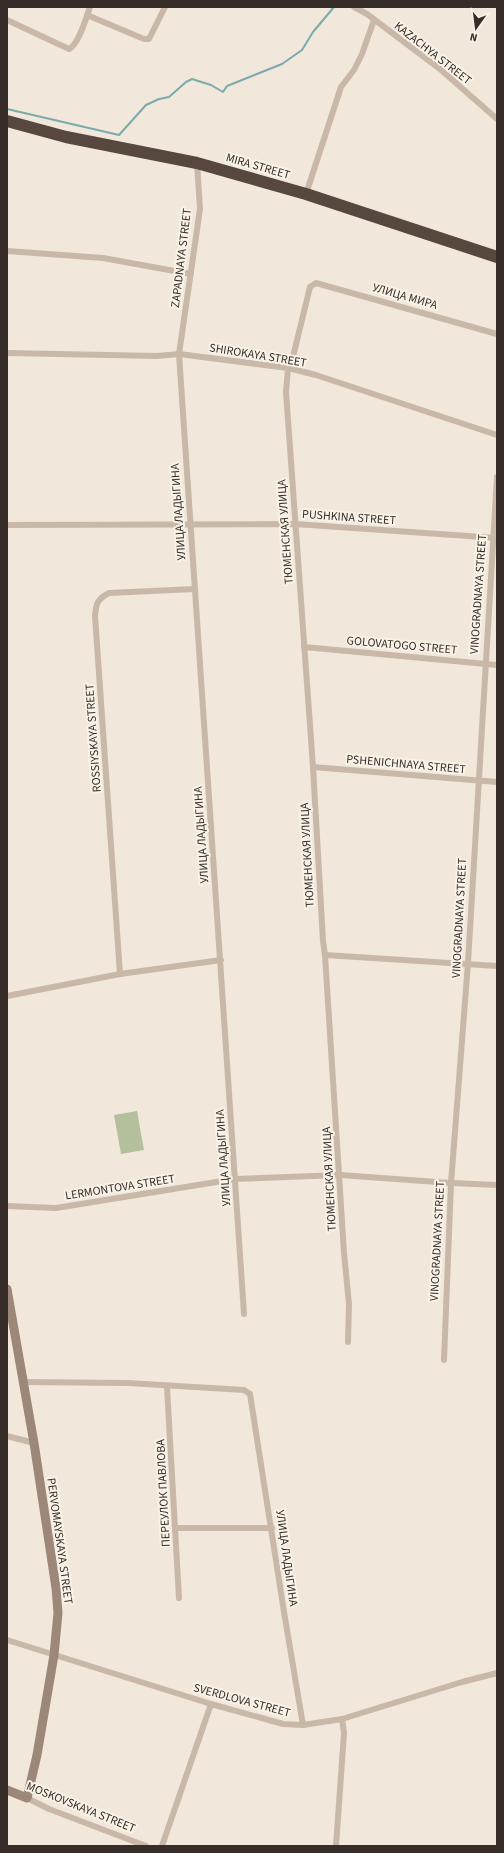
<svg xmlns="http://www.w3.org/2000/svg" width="504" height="1853" viewBox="0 0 504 1853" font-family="'Source Sans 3',sans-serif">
	<rect width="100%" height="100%" fill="#f1e8db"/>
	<path fill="#b3c09b" d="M137,1111L144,1150L121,1154L114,1115Z"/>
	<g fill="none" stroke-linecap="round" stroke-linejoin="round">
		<path stroke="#7baaae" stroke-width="2" d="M7,109L119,135L146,105L159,99L169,97L186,82L192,79L211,85L223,92L227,86L282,64L302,50L313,32L334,7"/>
		<g stroke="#c9b8a7" stroke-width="6">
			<path d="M354,7L367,14L440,69L497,119"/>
			<path d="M87,15L144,39H149L165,7"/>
			<path d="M7,20L69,49C79,44 86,18 90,7"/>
			<path d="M197,163L200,209L179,354L244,1314"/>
			<path d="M306,194L341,87L354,70L362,54L374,20"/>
			<path d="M7,251L103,258L191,274"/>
			<path d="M7,353L157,356L179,354L288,368L316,375L497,435"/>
			<path d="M288,368L286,392L313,767L323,941L325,955L344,1253L349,1304L348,1342"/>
			<path d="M290,369L310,287L316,283L497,334"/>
			<path d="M7,525L295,524L497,538"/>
			<path d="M304,647L497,665"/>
			<path d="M313,767L497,782"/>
			<path d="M325,955L497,966"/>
			<path d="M120,974L95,616C96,604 97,599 109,593L195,589"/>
			<path d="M7,996L120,974L221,960"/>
			<path d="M7,1206L56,1208L235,1179L340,1175L451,1183L497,1185"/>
			<path d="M444,1360L451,1183L468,963L497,477"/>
			<path d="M23,1382L128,1383L244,1390L250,1394L284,1612L303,1725"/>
			<path d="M167,1387L179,1598"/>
			<path d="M7,1436L34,1443"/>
			<path d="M176,1528H272"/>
			<path d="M7,1640L211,1704L283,1724L303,1725L342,1719L462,1682L497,1673"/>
			<path d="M27,1798L49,1809L146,1846"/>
			<path d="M162,1846L211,1704"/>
			<path d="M336,1846L344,1733L342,1719"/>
		</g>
		<path stroke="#9d8779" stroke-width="9" d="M7,1289L34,1443L56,1588L58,1613L54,1655L37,1755L27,1798L7,1790"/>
		<path stroke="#57473f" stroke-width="12" d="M7,121L66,137L197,163L306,194L497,257"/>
	</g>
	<g text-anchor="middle" stroke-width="4" stroke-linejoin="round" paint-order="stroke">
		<g font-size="12" fill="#362d28" stroke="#f9f2e7">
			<text transform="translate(433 53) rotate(38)" y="4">KAZACHYA STREET</text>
			<text transform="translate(258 166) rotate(16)" y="4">MIRA STREET</text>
			<text transform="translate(181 258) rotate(-83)" y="4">ZAPADNAYA STREET</text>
			<text transform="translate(405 296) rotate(16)" y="4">УЛИЦА МИРА</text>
			<text transform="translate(258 355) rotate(9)" y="4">SHIROKAYA STREET</text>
			<text transform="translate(178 512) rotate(-94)" y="4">УЛИЦА ЛАДЫГИНА</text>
			<text transform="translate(349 517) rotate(4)" y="4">PUSHKINA STREET</text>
			<text transform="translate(285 532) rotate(-94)" y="4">ТЮМЕНСКАЯ УЛИЦА</text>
			<text transform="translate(478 594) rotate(-86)" y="4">VINOGRADNAYA STREET</text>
			<text transform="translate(402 645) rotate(5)" y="4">GOLOVATOGO STREET</text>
			<text transform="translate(93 738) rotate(-94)" y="4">ROSSIYSKAYA STREET</text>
			<text transform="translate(406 764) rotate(5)" y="4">PSHENICHNAYA STREET</text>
			<text transform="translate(201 835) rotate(-94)" y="4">УЛИЦА ЛАДЫГИНА</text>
			<text transform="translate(307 855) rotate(-93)" y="4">ТЮМЕНСКАЯ УЛИЦА</text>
			<text transform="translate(459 918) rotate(-87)" y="4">VINOGRADNAYA STREET</text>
			<text transform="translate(223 1158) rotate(-94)" y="4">УЛИЦА ЛАДЫГИНА</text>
			<text transform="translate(329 1179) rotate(-93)" y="4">ТЮМЕНСКАЯ УЛИЦА</text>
			<text transform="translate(120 1187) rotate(-9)" y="4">LERMONTOVA STREET</text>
			<text transform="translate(437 1241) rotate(-87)" y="4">VINOGRADNAYA STREET</text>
			<text transform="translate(163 1493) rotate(-93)" y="4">ПЕРЕУЛОК ПАВЛОВА</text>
			<text transform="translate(60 1541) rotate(82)" y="4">PERVOMAYSKAYA STREET</text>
			<text transform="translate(287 1558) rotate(82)" y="4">УЛИЦА ЛАДЫГИНА</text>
			<text transform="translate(242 1700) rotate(15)" y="4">SVERDLOVA STREET</text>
			<text transform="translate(81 1807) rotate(22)" y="4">MOSKOVSKAYA STREET</text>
		</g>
	</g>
	<rect width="504" height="1853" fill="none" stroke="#362d28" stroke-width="16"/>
	<g transform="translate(476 28) rotate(194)" stroke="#f9f2e7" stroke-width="3" paint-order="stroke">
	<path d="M0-3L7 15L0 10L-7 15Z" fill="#362d28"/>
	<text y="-6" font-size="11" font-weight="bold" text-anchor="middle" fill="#362d28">N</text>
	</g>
</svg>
